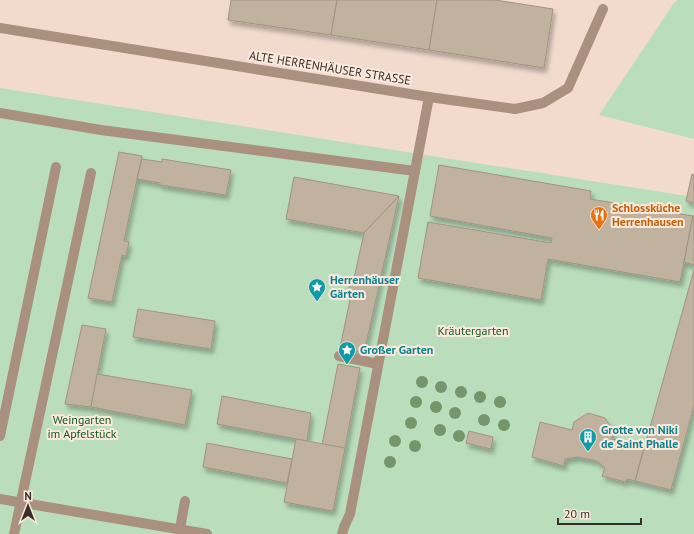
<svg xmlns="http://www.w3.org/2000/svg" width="694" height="534" viewBox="0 0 694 534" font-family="'PT Sans',sans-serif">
	<defs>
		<filter id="shadow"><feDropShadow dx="2.5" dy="4.5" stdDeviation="2" flood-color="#0004"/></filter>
	</defs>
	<rect width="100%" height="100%" fill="#f2dbcd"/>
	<g fill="#badebb">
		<path d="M678,0H694V139L599,115L674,3Z"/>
		<path d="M0,88L687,196L692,174L694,175V534H0Z"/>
	</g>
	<g fill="#c0b29e" stroke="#a19481" filter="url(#shadow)">
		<path d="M231,0H337L331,35L228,20Z"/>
		<path d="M337,0H437L429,50L331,35Z"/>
		<path d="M437,0H495L553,9L544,68L429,50Z"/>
		<path d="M119,152L142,156L124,241L129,242L126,256L122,255L112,302L88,298Z"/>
		<path d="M142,159L162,162V159L231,170L226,195L160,185V183L137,179Z"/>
		<path d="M439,165L591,191L590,199L693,216L680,282L548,259L541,300L418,278L428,222L551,243L552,238L430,216Z"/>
		<path d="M692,174L694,175V203L686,201Z"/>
		<path d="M294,177L399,196L364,233L286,219Z"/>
		<path d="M399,196L364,353L340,348L351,295H348L350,282L353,283L364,233Z"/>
		<path d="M693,216H694V265L684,262Z"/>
		<path d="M694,270V406L671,490L635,481Z"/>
		<path d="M138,309L215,321L211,349L133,337Z"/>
		<path d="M82,325L106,329L91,407L65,404Z"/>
		<path d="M338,364L360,368L345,448L322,445Z"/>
		<path d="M97,374L192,390L185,425L91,407Z"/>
		<path d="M222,396L311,413L307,441L217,424Z"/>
		<path d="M588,413L605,418L613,431L612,439L644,447L635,481L627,479L626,482L602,476L605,468L597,461L577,457L565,459L564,466L532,457L540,422L572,430L574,422Z"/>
		<path d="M469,431L493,437L491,449L466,443Z"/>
		<path d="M296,439L345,448L333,511L284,502Z"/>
		<path d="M207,443L292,459L287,483L203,467Z"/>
	</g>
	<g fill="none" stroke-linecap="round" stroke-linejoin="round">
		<g stroke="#a9907f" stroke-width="10">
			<path d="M0,113L101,130L415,171"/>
			<path d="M339,356L378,364"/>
			<path d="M344,527L350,514L429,97"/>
		</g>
		<g stroke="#a9907f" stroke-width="10">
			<path d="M0,436L56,167"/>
			<path d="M0,499L207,534"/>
			<path d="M14,534L91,173"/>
			<path d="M179,534L185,501"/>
			<path d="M342,534L344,527"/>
		</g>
		<path stroke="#a9907f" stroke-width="10" d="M0,28L429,97L515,109L543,103L568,88L603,9"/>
	</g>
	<g fill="#76956d">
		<circle cx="422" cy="382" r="6"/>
		<circle cx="441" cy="387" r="6"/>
		<circle cx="461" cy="392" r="6"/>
		<circle cx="480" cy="397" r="6"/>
		<circle cx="416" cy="402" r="6"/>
		<circle cx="500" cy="402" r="6"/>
		<circle cx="436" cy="407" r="6"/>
		<circle cx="455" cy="413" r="6"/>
		<circle cx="484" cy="420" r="6"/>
		<circle cx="411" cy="423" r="6"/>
		<circle cx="504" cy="425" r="6"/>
		<circle cx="440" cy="430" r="6"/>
		<circle cx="459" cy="436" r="6"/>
		<circle cx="395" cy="441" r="6"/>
		<circle cx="415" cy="446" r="6"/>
		<circle cx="390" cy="462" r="6"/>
	</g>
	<defs>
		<g id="restaurant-pin" transform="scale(0.9)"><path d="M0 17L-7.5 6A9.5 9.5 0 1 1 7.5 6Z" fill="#e8710a" stroke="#fce9de"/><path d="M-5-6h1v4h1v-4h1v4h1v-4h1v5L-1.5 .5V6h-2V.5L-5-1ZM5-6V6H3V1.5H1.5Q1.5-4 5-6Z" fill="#fff"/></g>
		<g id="sight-pin" transform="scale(0.9)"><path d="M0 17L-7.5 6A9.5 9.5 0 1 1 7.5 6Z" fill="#0f9aa8" stroke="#fce9de"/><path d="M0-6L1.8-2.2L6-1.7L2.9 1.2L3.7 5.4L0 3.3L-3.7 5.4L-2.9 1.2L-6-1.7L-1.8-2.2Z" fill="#fff"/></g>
		<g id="building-pin" transform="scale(0.9)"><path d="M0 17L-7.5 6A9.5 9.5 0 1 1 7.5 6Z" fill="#0f9aa8" stroke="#fce9de"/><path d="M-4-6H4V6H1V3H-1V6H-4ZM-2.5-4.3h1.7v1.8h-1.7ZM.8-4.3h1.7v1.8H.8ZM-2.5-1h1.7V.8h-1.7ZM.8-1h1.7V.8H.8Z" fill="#fff"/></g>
	</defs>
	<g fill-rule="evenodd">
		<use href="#restaurant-pin" x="599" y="215"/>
		<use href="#sight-pin" x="317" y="287"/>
		<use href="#sight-pin" x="347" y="350"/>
		<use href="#building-pin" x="588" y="437"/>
	</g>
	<g text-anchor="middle" stroke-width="4" stroke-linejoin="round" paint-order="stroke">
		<g font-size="12" fill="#362e28" stroke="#fce9de">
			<text transform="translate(330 68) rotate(9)" y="4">ALTE HERRENHÄUSER STRASSE</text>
		</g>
		<g font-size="12" font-weight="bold" fill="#c56008" stroke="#fce9de" text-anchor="start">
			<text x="612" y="212">Schlossküche<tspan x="612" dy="14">Herrenhausen</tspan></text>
		</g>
		<g font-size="12" font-weight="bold" fill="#0d838f" stroke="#fce9de" text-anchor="start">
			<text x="330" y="284">Herrenhäuser<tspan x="330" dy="14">Gärten</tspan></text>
			<text x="360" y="354">Großer Garten</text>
			<text x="601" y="434">Grotte von Niki<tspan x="601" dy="14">de Saint Phalle</tspan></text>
		</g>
		<g font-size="12" fill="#115b1e" stroke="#fce9de">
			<text x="473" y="335">Kräutergarten</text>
			<text x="82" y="424">Weingarten<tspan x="82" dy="14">im Apfelstück</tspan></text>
		</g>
	</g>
	<g transform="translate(28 506)" stroke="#fce9de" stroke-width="3" paint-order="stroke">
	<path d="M0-3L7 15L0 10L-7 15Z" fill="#362e28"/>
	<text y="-6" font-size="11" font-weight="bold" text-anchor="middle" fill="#362e28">N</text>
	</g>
	<path d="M558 518v6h83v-6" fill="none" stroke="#362e28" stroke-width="2"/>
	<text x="564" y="518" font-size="12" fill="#362e28" stroke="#fce9de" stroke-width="3" paint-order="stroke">20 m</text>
</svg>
